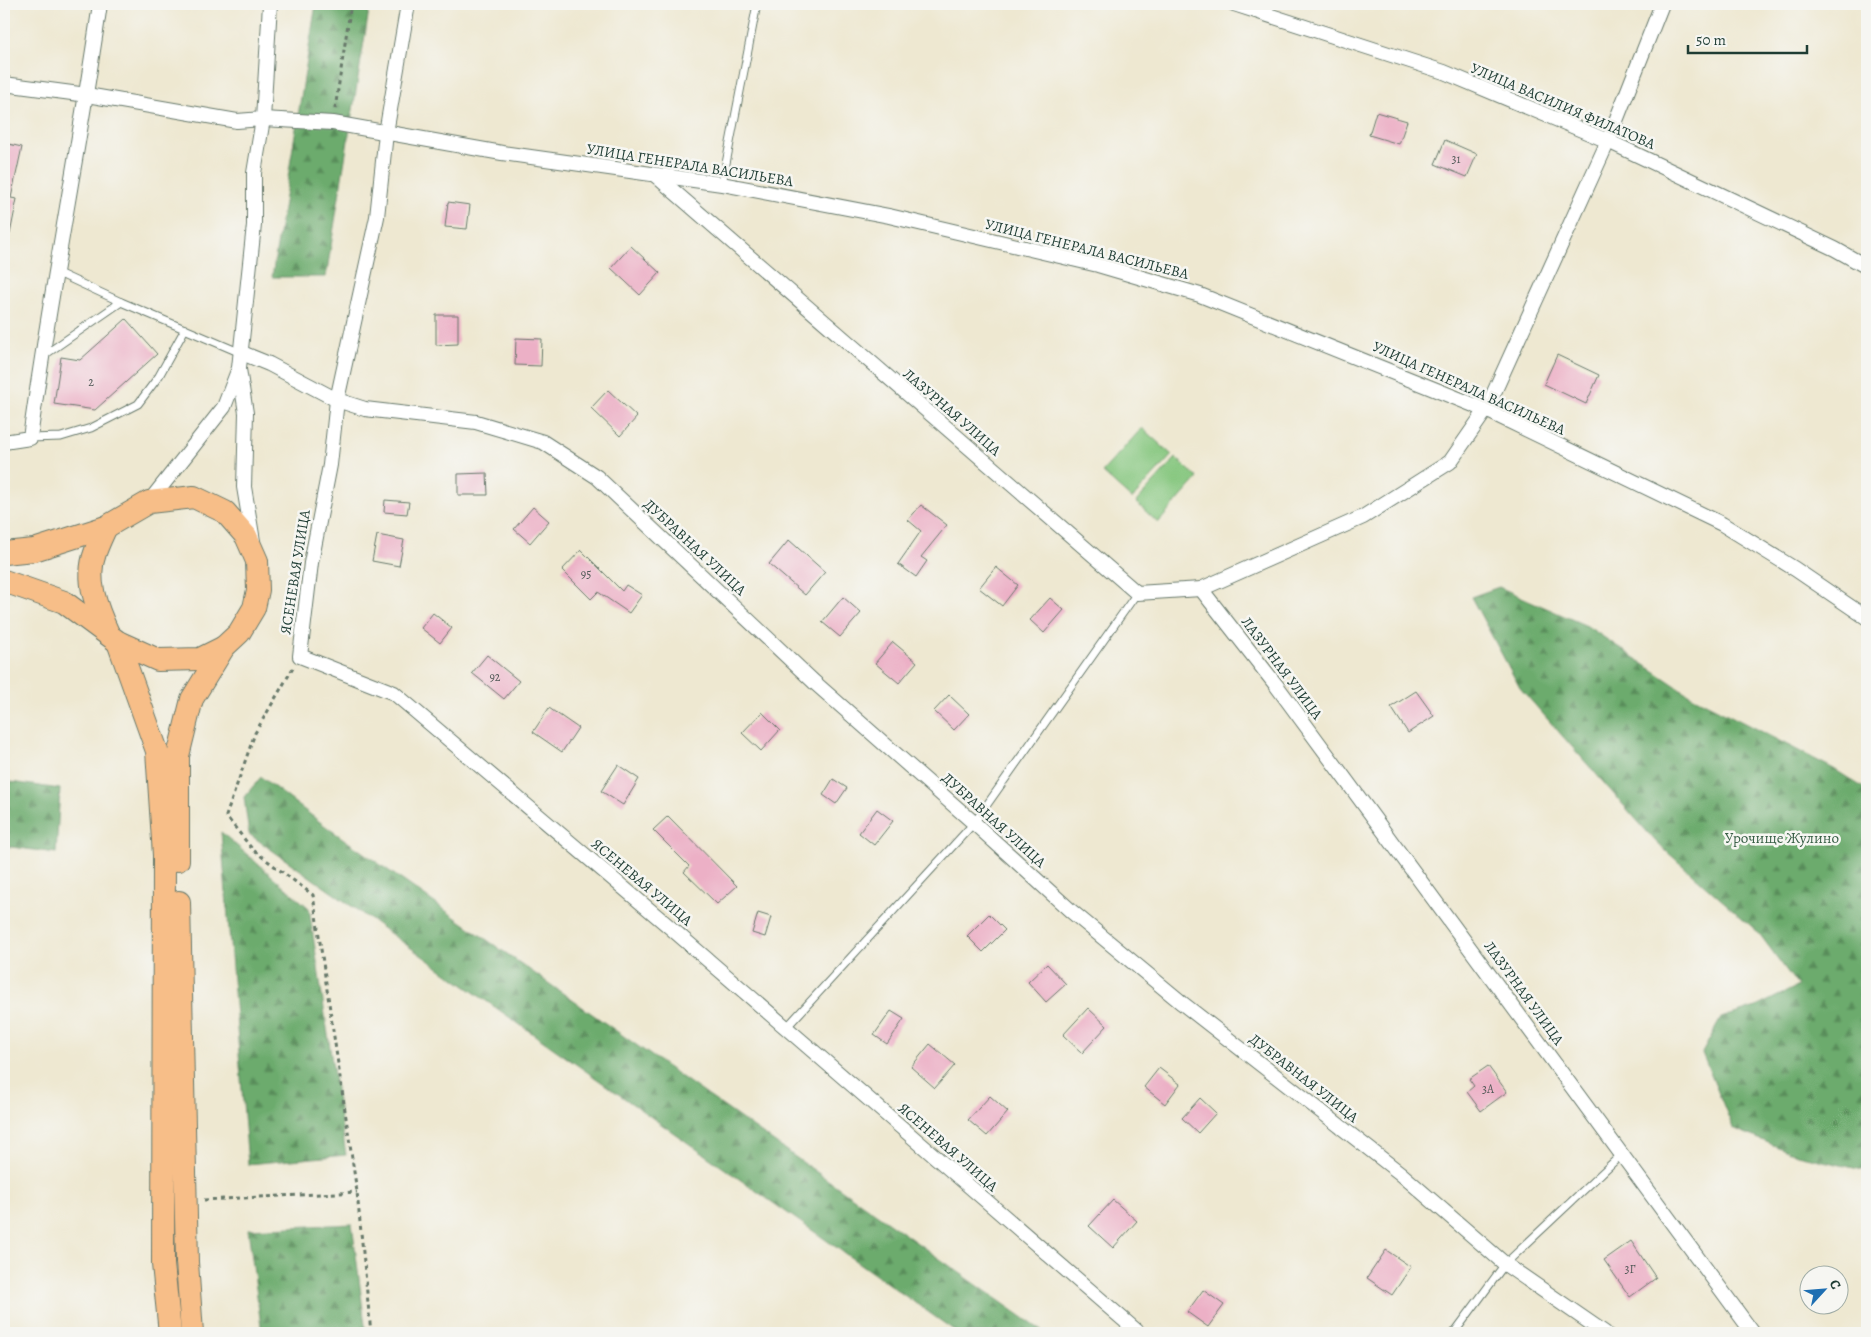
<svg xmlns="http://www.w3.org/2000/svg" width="1871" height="1337" viewBox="0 0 1871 1337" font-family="Alegreya,serif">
	<defs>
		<pattern id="forest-firs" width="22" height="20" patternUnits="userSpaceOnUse" patternTransform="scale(1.25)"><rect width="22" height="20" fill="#6cab6d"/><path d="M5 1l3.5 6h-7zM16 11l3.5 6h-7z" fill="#588c5a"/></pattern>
	</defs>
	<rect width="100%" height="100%" fill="#f6f6f2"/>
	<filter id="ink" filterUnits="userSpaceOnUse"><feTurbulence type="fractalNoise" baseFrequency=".02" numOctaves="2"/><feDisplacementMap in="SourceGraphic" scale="10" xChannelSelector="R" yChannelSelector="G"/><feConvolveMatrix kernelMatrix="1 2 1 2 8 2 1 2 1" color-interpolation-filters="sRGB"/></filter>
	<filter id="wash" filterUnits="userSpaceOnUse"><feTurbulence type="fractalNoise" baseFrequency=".0096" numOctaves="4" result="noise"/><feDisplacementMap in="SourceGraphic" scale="20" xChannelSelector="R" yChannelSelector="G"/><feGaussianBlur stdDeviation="1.12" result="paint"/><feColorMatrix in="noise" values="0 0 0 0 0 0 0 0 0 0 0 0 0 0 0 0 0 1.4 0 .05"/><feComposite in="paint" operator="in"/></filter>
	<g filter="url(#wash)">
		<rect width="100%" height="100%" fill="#eee8d1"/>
		<g fill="#85c67e" stroke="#528259">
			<path d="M1142,428L1172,455L1132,499L1102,472Z"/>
			<path d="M1176,458L1198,478L1158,523L1136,502Z"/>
		</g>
		<g fill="url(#forest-firs)" stroke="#467450">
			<path d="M316,4H370L326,277H272Z"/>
			<path d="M1499,587L1587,626L1688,694L1834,769L1867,790V1171L1797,1155L1733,1128L1702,1053L1721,1018L1756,1007L1798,986L1758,932L1657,843L1520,688L1471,597Z"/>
			<path d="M261,777L324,825L1045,1333H958L249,834L244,797Z"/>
			<path d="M4,781L60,789L56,853L4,846Z"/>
			<path d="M221,832L309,908L346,1155L248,1164Z"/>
			<path d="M352,1224L366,1333H262L248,1229Z"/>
		</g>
		<g id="blocks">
			<g fill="#ecb0c6">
				<path d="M1376,112L1407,121L1399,144L1369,135Z"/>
				<path d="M1445,140L1477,154L1467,177L1435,164Z"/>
				<path d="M4,143L22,147L11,198L17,199L10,234L4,233Z"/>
				<path d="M448,202L470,205L467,229L445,227Z"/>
				<path d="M631,246L660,273L640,295L611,268Z"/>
				<path d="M436,315H458V344L436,345Z"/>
				<path d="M126,319L157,354L95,410L54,404L61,357L80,360Z"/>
				<path d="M516,338L542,339L541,366L515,365Z"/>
				<path d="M1557,355L1599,375L1586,404L1544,384Z"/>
				<path d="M608,390L637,417L620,436L591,408Z"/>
				<path d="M487,473L488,495H458V474Z"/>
				<path d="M385,500L409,502L407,514L384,512Z"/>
				<path d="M921,505L947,525L921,557L927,561L916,577L898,564L921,531L908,520Z"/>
				<path d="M533,507L549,521L530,543L514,529Z"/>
				<path d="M377,535L404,540L399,566L372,561Z"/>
				<path d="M789,540L825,572L805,595L769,564Z"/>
				<path d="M581,550L622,591L626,585L642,595L629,613L598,592L591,599L562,570Z"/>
				<path d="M996,567L1018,585L1002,606L979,588Z"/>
				<path d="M843,597L861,613L840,637L822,622Z"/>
				<path d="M1050,598L1064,610L1044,633L1030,620Z"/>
				<path d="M433,613L452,628L440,643L421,628Z"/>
				<path d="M893,642L917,662L899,683L875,663Z"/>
				<path d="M487,655L519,681L504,699L472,673Z"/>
				<path d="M1416,691L1434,716L1408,733L1391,707Z"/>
				<path d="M949,695L969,714L954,730L934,711Z"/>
				<path d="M549,708L578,728L562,752L533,732Z"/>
				<path d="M762,712L780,730L761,751L742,733Z"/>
				<path d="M618,765L639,779L623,805L601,791Z"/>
				<path d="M833,779L847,788L836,804L823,795Z"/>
				<path d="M877,809L893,821L874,845L859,833Z"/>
				<path d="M668,816L737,886L717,904L684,872L689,866L653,830Z"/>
				<path d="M758,913L771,917L765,937L752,933Z"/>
				<path d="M989,914L1005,930L983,952L967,936Z"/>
				<path d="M1047,964L1066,984L1046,1002L1028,982Z"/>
				<path d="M1088,1008L1107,1026L1082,1053L1063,1035Z"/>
				<path d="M891,1011L904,1019L887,1044L874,1035Z"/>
				<path d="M930,1044L955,1065L935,1088L911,1067Z"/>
				<path d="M1488,1066L1507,1092L1481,1111L1467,1092L1474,1086L1469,1079Z"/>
				<path d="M1159,1068L1180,1084L1165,1104L1144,1087Z"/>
				<path d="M990,1096L1008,1112L987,1136L968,1120Z"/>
				<path d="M1200,1098L1216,1113L1198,1133L1182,1118Z"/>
				<path d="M1113,1200L1137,1221L1113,1248L1089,1226Z"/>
				<path d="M1631,1241L1656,1278L1630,1297L1604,1260Z"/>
				<path d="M1386,1250L1411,1267L1392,1295L1367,1278Z"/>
				<path d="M1203,1290L1224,1305L1208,1327L1187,1312Z"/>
			</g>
		</g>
	</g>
	<g filter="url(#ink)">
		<use href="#blocks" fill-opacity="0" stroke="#67796b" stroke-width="1"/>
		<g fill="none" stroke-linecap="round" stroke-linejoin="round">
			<g stroke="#67796b" stroke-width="9">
				<g id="service">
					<path d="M722,184L757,4"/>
					<path d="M56,272L121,302L241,353"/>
					<path d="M43,356L121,302"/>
					<path d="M30,438L61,437L91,428L138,404L159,376L185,329"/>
					<path d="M786,1028L974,823L1137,593"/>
					<path d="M1454,1333L1505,1264L1622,1154"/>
				</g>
			</g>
			<g stroke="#67796b" stroke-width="16">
				<g id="minor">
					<path d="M408,4L386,133L377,217L337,400L330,465L311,563L300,656L394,693L672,929L1139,1333"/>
					<path d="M1234,4L1444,72L1608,141L1835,249L1867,267"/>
					<path d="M4,84L87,95L237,121L263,119L333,123L502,153L722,184L889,216L1098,265L1200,295L1486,410L1722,524L1795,569L1867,618"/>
					<path d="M655,175L1137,593L1201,589L1363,517L1450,462L1486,410L1608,141L1662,4"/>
					<path d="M242,353L269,364L337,400L365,409L476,422L543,442L597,477L814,682L974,823L1071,911L1182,1003L1400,1173L1505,1264L1605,1333"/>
					<path d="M239,369L246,413L244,487L253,541"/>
					<path d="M4,442L30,438C50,293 79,149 100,4"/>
					<path d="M149,502L224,407L239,368L254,225V173L263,119L270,4"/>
					<path d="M1201,589L1276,685L1753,1333"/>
				</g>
			</g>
			<g stroke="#67796b" stroke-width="24">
				<g id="primary">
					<path d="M106,527C102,536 98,544 95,553C85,580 97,609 108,633"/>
					<path d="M4,553L34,550L106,527L149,502L194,497L225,512L246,536L257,561L258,590L254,608L239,633L224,647L200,659L158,660L118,642L64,602L4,581"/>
					<path d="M118,642L157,751L164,855L163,1264L170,1333"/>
					<path d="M178,860V756L192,699L224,647"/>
					<path d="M179,902L187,1262L192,1333"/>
				</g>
			</g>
			<g stroke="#67796b" stroke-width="3" stroke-dasharray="4 4" stroke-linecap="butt">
				<path d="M335,109L351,4"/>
				<path d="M293,668L255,733L226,816L253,850L313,895L357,1192L371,1333"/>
				<path d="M204,1200L357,1192"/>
			</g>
			<use href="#service" stroke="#fff" stroke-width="7"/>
			<use href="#minor" stroke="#fff" stroke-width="14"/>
			<use href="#primary" stroke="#f7be88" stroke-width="22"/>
		</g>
	</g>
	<g text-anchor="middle" stroke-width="5" stroke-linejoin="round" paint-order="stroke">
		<g font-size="12" fill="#525a58">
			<text x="1456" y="163">31</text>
			<text x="91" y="386">2</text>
			<text x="586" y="578">95</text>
			<text x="495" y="681">92</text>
			<text x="1488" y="1093">3А</text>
			<text x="1630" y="1273">3Г</text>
		</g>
		<g font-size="15" fill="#1f3d34" stroke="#f6f6f2">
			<text transform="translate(1563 106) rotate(23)" y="5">УЛИЦА ВАСИЛИЯ ФИЛАТОВА</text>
			<text transform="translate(690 165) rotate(9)" y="5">УЛИЦА ГЕНЕРАЛА ВАСИЛЬЕВА</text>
			<text transform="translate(1087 249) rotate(14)" y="5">УЛИЦА ГЕНЕРАЛА ВАСИЛЬЕВА</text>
			<text transform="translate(1469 388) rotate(24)" y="5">УЛИЦА ГЕНЕРАЛА ВАСИЛЬЕВА</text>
			<text transform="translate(952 412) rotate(41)" y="5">ЛАЗУРНАЯ УЛИЦА</text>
			<text transform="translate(695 547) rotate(43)" y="5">ДУБРАВНАЯ УЛИЦА</text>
			<text transform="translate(295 572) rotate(-81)" y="5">ЯСЕНЕВАЯ УЛИЦА</text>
			<text transform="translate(1282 668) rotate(53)" y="5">ЛАЗУРНАЯ УЛИЦА</text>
			<text transform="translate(994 820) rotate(42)" y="5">ДУБРАВНАЯ УЛИЦА</text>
			<text transform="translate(642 882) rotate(40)" y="5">ЯСЕНЕВАЯ УЛИЦА</text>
			<text transform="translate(1524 993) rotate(54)" y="5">ЛАЗУРНАЯ УЛИЦА</text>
			<text transform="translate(1304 1078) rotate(38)" y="5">ДУБРАВНАЯ УЛИЦА</text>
			<text transform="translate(948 1147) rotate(41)" y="5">ЯСЕНЕВАЯ УЛИЦА</text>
		</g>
		<g font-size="15" fill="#385f46" stroke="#f6f6f2">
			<text x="1782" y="843">Урочище Жулино</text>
		</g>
	</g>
	<rect width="1871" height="1337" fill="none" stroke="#f6f6f2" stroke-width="20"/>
	<g transform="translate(1824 1290) rotate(64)"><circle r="24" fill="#f6f6f2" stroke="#a0aca6"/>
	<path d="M0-4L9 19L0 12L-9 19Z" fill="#1f6fb2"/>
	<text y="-8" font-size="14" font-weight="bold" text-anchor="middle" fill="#1f3d34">С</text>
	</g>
	<path d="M1688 45v8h119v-8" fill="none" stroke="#1f3d34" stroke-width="2.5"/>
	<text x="1696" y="45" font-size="15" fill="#1f3d34" stroke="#f6f6f2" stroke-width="4" paint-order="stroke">50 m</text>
</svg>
